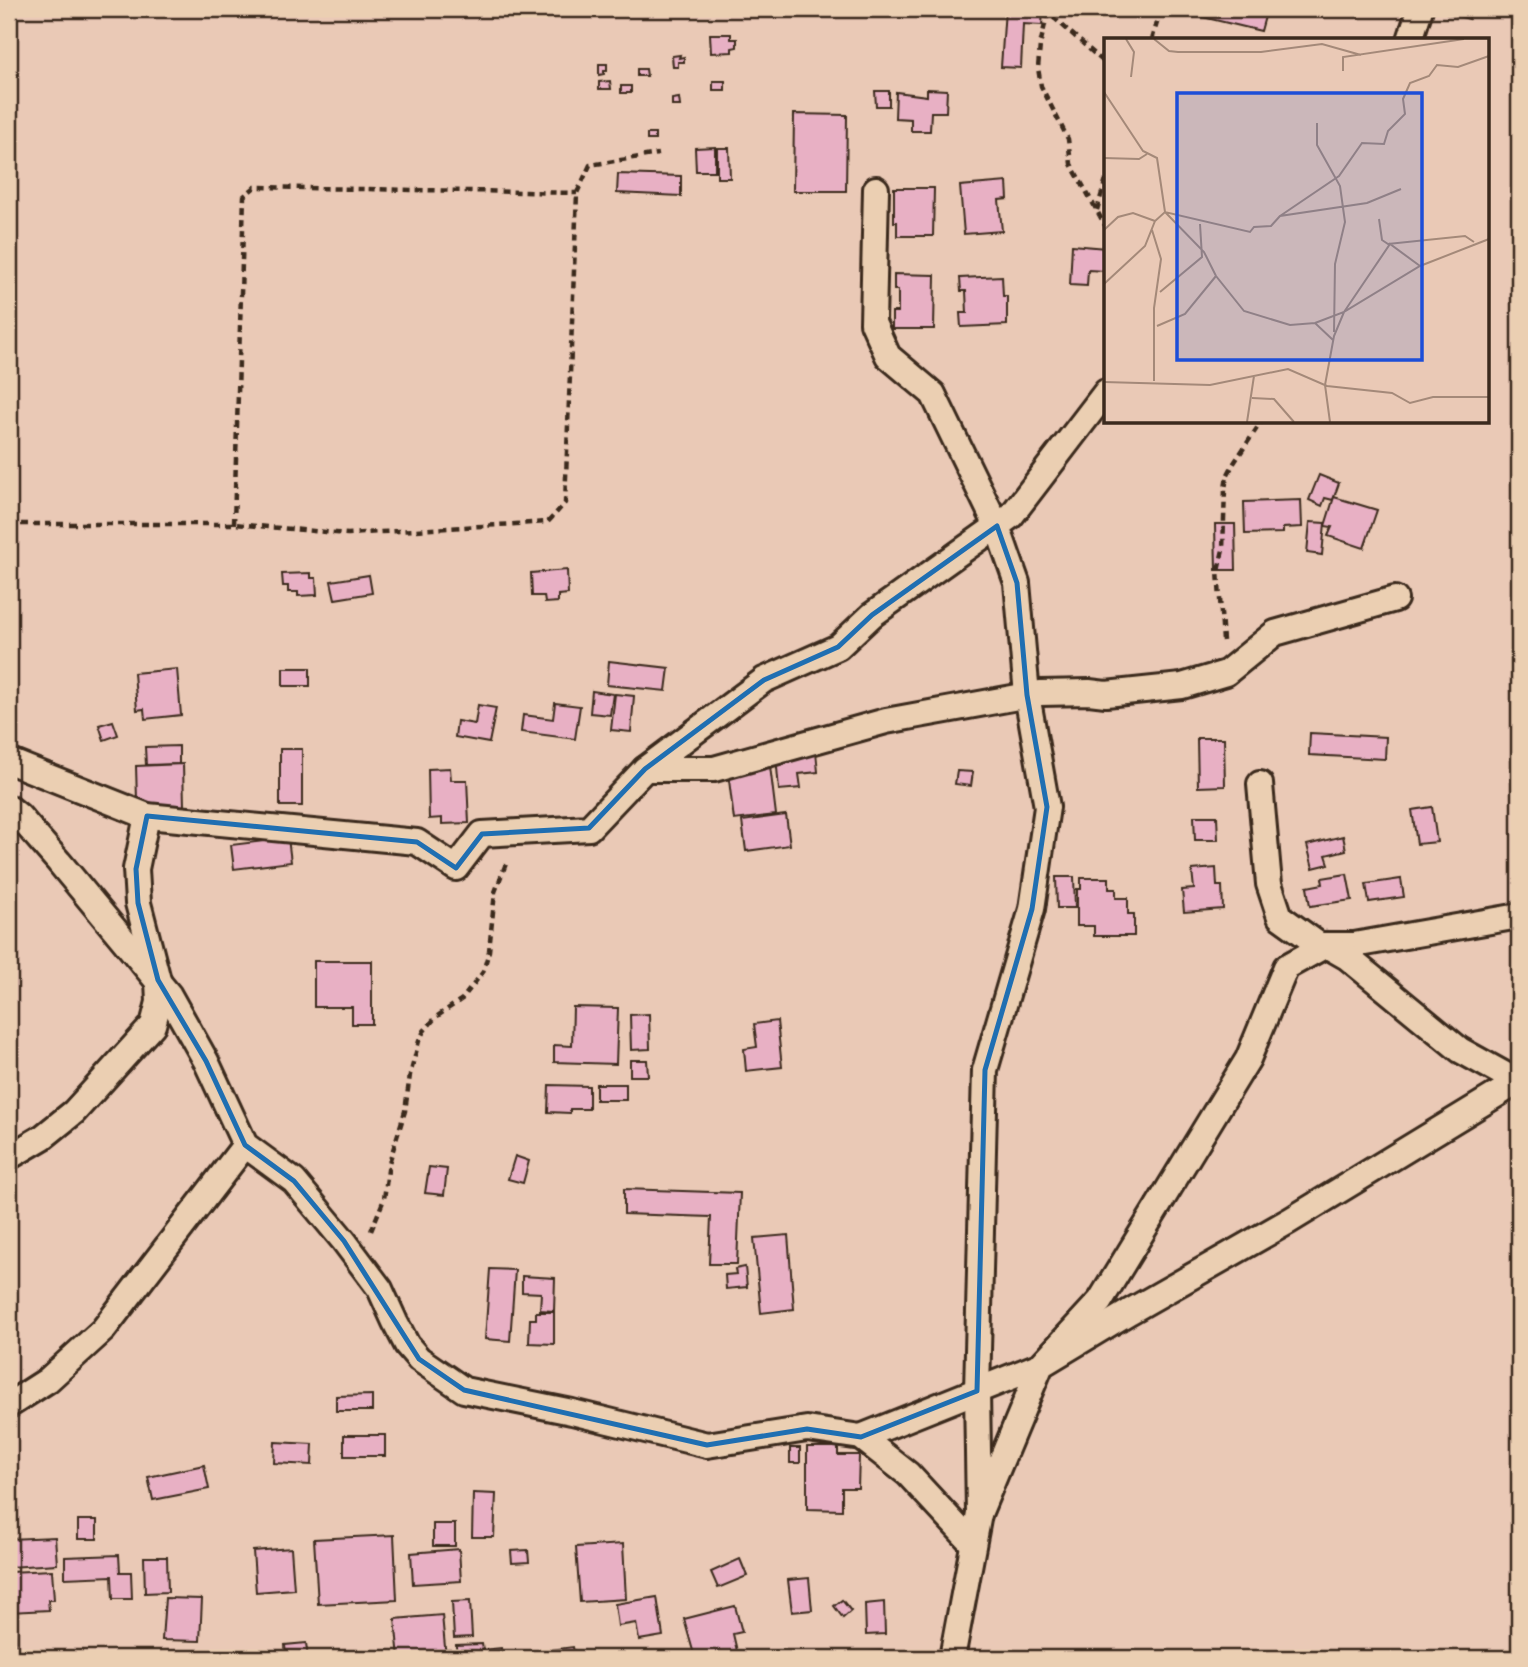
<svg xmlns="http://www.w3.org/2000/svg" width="1528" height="1667" viewBox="0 0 1528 1667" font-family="Dekko,sans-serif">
	<rect width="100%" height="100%" fill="#eac9b6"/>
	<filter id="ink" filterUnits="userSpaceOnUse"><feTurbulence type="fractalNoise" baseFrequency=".0143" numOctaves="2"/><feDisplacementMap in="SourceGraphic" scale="14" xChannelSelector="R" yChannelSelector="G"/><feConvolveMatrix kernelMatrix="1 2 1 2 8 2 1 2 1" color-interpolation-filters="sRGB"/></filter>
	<g filter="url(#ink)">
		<g fill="#e8b0c4" stroke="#3b2a1e" stroke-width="2">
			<path d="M1005,9L1043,11L1042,25L1023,24L1021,68L1001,67Z"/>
			<path d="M1183,9H1267L1261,31L1182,12Z"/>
			<path d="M1448,9H1471L1469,19L1447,13Z"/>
			<path d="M710,34H731V39H737V47L732,48V52L711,53Z"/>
			<path d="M680,55L679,58L684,57V62H678V67H673L672,56Z"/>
			<path d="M599,64H607V71H604V74L599,75Z"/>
			<path d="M637,69H646L647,76H637Z"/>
			<path d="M610,81L611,89H599V82Z"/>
			<rect x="713" y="81" width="12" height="9"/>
			<rect x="621" y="86" width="10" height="7"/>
			<path d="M927,89L947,90L946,112H931L930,131H911V119L895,118L896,92L927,96Z"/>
			<path d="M875,91H889V106H876Z"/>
			<path d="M679,98L680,106H672V99Z"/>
			<path d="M794,114L847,115L846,191H793Z"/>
			<rect x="647" y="134" width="8" height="6"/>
			<path d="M715,147V171H696L695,148Z"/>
			<path d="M717,148H729L730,178H717Z"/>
			<path d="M618,174L681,176V196L617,193Z"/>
			<path d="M1007,182L1008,199L999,200L1002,231L964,234L960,186Z"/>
			<path d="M894,188H934L933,236H897V222H894Z"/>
			<path d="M1072,245L1106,248V271L1088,270L1087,286L1070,285Z"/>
			<path d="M894,274L935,275L934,329H892V312H898V290H894Z"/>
			<path d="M1002,276L1003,296H1007V325L961,327L960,313H967L966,291H961L960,278Z"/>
			<path d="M1319,475L1339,483L1333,500L1325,498L1322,506L1309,500Z"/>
			<path d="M1334,497L1377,510L1364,548L1328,536L1332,527L1325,526Z"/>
			<path d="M1301,500L1302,527L1283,528V533L1245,534L1244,502Z"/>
			<path d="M1310,522L1325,523L1322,555L1307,553Z"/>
			<path d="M1215,524H1235L1236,570H1216Z"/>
			<path d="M567,570L568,594L558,595V602L545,603L544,596H532L531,573Z"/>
			<path d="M311,573V578H316L317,595L298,596V592H288V586H283L282,574Z"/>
			<path d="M369,575L372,593L335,599L331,581Z"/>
			<path d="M609,661L669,668L666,691L607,685Z"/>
			<rect x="283" y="668" width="27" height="18"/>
			<path d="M177,669L181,715L145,719L144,709L137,710L134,673Z"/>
			<path d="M592,691L613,694L610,715L590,713Z"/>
			<path d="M615,694L634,696L631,732L611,730Z"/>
			<path d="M555,703L580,706L575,739L521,732L523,715L553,719Z"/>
			<path d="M478,705L496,708L489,743L455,737L457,721L475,724Z"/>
			<path d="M113,721L118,735L104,740L99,725Z"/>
			<path d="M1310,733L1386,737L1385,759L1309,755Z"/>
			<path d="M1197,738H1224L1225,786L1198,787Z"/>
			<path d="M179,746V764L146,765L145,747Z"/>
			<rect x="280" y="749" width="22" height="57"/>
			<path d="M816,752L818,772L799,774L801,788L779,790L776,756Z"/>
			<path d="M183,764L184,806L144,807L143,800H137L136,766Z"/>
			<path d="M770,766L776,815L734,820L728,772Z"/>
			<path d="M450,768L451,780H467L469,823L442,824V818L429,819L428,769Z"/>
			<path d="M957,771L973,772L971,786L955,784Z"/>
			<path d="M1432,807L1437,842L1417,844L1412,810Z"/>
			<path d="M786,815L790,845L746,851L742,821Z"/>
			<path d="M1194,816H1217L1218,840H1195Z"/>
			<path d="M1343,836L1346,850L1326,855L1329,864L1313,868L1307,845Z"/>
			<path d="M288,838L291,862L234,869L231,845Z"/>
			<path d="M1216,868L1217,886H1222L1223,909L1184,912L1182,890L1194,889L1192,870Z"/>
			<path d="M1347,874L1352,900L1310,906L1307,887L1323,884L1322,878Z"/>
			<path d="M1056,877H1074L1075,908H1057Z"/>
			<path d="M1081,878H1109V889H1116V898H1128V914H1134V936H1094V926H1077V889H1081Z"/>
			<path d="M1401,879L1404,897L1369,902L1366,884Z"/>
			<path d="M314,961H372V1024H352V1007H314Z"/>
			<path d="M573,1007L618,1008L616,1064L554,1062V1045L572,1046Z"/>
			<path d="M649,1014L650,1049L631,1050L630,1015Z"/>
			<path d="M777,1021L782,1067L746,1071L744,1049L757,1047L754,1024Z"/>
			<path d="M630,1060H647L648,1076H630Z"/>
			<rect x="596" y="1084" width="30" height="16"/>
			<path d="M549,1085L589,1086V1109H570V1113L548,1112Z"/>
			<path d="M515,1156L529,1161L523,1183L508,1179Z"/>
			<path d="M429,1167L447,1169L444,1195L425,1193Z"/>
			<path d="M624,1189L740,1193L737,1264H709L711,1217L624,1214Z"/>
			<path d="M788,1235L794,1309L761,1313L754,1238Z"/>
			<path d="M745,1267L747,1287L726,1289L725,1275L736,1274L735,1269Z"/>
			<path d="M490,1269L515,1270L510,1341L485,1339Z"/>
			<path d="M522,1276L555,1278L554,1311L540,1310L541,1293L522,1292Z"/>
			<path d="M536,1312H554V1344L529,1343L530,1319H536Z"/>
			<path d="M372,1395V1411H336V1396Z"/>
			<rect x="344" y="1435" width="41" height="21"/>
			<path d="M275,1442L313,1444L312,1465L274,1463Z"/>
			<path d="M807,1447H838V1455H859L858,1488H842V1510L807,1509Z"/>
			<rect x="790" y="1448" width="10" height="15"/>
			<path d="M204,1465L209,1489L153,1500L148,1477Z"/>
			<path d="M473,1493L496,1494L494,1537H472Z"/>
			<rect x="78" y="1520" width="19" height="19"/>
			<rect x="433" y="1524" width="22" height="22"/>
			<path d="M394,1535L397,1600L318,1604L314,1539Z"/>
			<path d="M55,1537L57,1564L9,1567V1539Z"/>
			<path d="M623,1544L626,1599L580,1602L576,1547Z"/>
			<path d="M291,1548L294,1589L256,1592L253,1551Z"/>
			<path d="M459,1549L461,1581L413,1584L411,1553Z"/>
			<path d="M528,1550L529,1562L512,1563L511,1551Z"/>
			<path d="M119,1555L120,1572H131L132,1599H113L112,1576L65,1578V1557Z"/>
			<path d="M144,1557H167L168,1592L145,1593Z"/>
			<path d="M740,1559L747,1576L718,1588L711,1572Z"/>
			<path d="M52,1570L54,1600H48L49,1610L9,1612V1572Z"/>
			<path d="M809,1578L812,1610L792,1612L788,1580Z"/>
			<path d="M657,1597L663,1636L639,1640L636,1623L618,1626L615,1604Z"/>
			<path d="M165,1598L202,1599L200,1641L162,1640Z"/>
			<path d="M842,1600L851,1611L843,1618L834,1606Z"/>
			<path d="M470,1601L472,1637L454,1638L452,1602Z"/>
			<path d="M884,1602L885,1634L866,1635L865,1604Z"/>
			<path d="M735,1606L742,1632L733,1634L737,1651L711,1658H695L684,1619Z"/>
			<path d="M442,1615L446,1658H399L395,1619Z"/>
			<path d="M9,1620H15L16,1658H9Z"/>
			<path d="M306,1643L308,1658H286L285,1645Z"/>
			<path d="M482,1644L483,1650L501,1648L502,1658H457L456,1645Z"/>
			<path d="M573,1647L575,1658H535L534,1652Z"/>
			<path d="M880,1651L881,1658H832V1655Z"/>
			<path d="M755,1652L757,1658H736Z"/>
		</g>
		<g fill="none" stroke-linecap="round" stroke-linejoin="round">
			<g stroke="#3b2a1e" stroke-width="30">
				<g id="street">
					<path d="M1410,40L1420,9"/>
					<path d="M876,189L873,323L888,356L933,394L997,526L1017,583L1027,695L1047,807L1032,909L985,1070L977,1391L979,1514"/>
					<path d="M9,761L147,816L417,842L456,868L482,834L589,828L645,769H714L886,721L1040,693L1089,692L1106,694L1182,686L1226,673L1275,633L1395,599"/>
					<path d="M645,769L764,680L838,647L872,615L1011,516L1106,392"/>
					<path d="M1260,784L1269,884L1280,917L1319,945H1354L1519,916"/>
					<path d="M9,808L19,816L59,862L169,995L206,1061L245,1145L294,1181L344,1241L380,1289L395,1322L407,1345L419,1359L464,1390L572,1412L707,1445L807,1429L861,1437L908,1474L973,1544"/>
					<path d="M9,1157L43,1137L74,1112L153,1025L159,1002L158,980L138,903L136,869L147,816"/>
					<path d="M9,1405L48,1380L103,1330L245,1145"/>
					<path d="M861,1437L1041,1365L1100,1301L1248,1059L1286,967L1326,945L1347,957L1460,1050L1518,1082"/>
					<path d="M952,1658L979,1514L1041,1365L1129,1312L1289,1221L1519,1081"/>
				</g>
			</g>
			<g stroke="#3b2a1e" stroke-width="4.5" stroke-dasharray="7 5" stroke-linecap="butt">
				<path d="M1044,9L1106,64"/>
				<path d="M1048,12L1040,45L1038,68L1041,86L1068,139L1071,164L1106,227"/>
				<path d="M1152,40L1161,9"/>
				<path d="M1097,210L1106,179"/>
				<path d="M9,524H234L348,534L548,522L565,503L577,193L590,165L658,154"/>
				<path d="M234,524L244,196L255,187L577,193"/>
				<path d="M1223,641L1218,571L1223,550L1225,489L1227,476L1234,463L1261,422"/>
				<path d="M371,1231L384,1199L389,1163L405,1111L410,1075L419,1041L424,1031L436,1017L462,999L483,972L489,951L495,892L507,861"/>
			</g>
			<use href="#street" stroke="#ebcfb2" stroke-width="24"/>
		</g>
	</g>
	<path fill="none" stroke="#1f6fb2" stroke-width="5" stroke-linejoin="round" d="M997,526L1017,583L1027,695L1047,807L1032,909L985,1070L977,1391L861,1437L807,1429L707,1445L464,1390L419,1359L344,1241L294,1181L245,1145L206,1061L158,980L138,903L136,869L147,816L417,842L456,868L482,834L589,828L645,769L764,680L838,647L872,615Z"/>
	<g transform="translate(1104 38)">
		<rect width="385" height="385" fill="#eac9b6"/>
		<path fill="none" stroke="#a48979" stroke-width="2" d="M22,1L30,14L27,39M50,1L65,13L74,14H157L218,6L257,17M239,33V19L360,1M0,54L39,113L53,120L61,174L100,214L112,238L140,273L186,287L211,285L229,302M213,85V107L236,148L241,184L231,226L230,294M0,120L35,121L43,116M176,178L235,138L258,105L280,106L284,93L301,76L299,61L306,45L325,38L333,27L354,29L385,18M275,181L278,202L284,206L361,198L370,204M0,192L14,179L29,175L51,183M48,192L57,221L50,270V343M0,246L41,208L51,183L61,174L146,194L150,189L167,188L176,178L263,165L297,151M56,254L98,219L96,186M211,285L240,274L286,206L316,228M53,288L81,276L112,238M0,344L106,347L184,331L223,348L288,355L306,365L329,359H385M148,360L170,361L190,384M143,384L150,338M226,384L221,347L230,298L240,274L316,228L385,201"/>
		<path fill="#1d4ed8" fill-opacity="0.15" stroke="#1d4ed8" stroke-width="3.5" d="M73,55H318V322H73Z"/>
		<rect width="385" height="385" fill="none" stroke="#3b2a1e" stroke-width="3.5"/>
	</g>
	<rect width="1528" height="1667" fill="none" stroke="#ebcfb2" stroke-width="35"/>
	<rect x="18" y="18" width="1493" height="1632" fill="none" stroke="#3b2a1e" stroke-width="2.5" filter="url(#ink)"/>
</svg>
